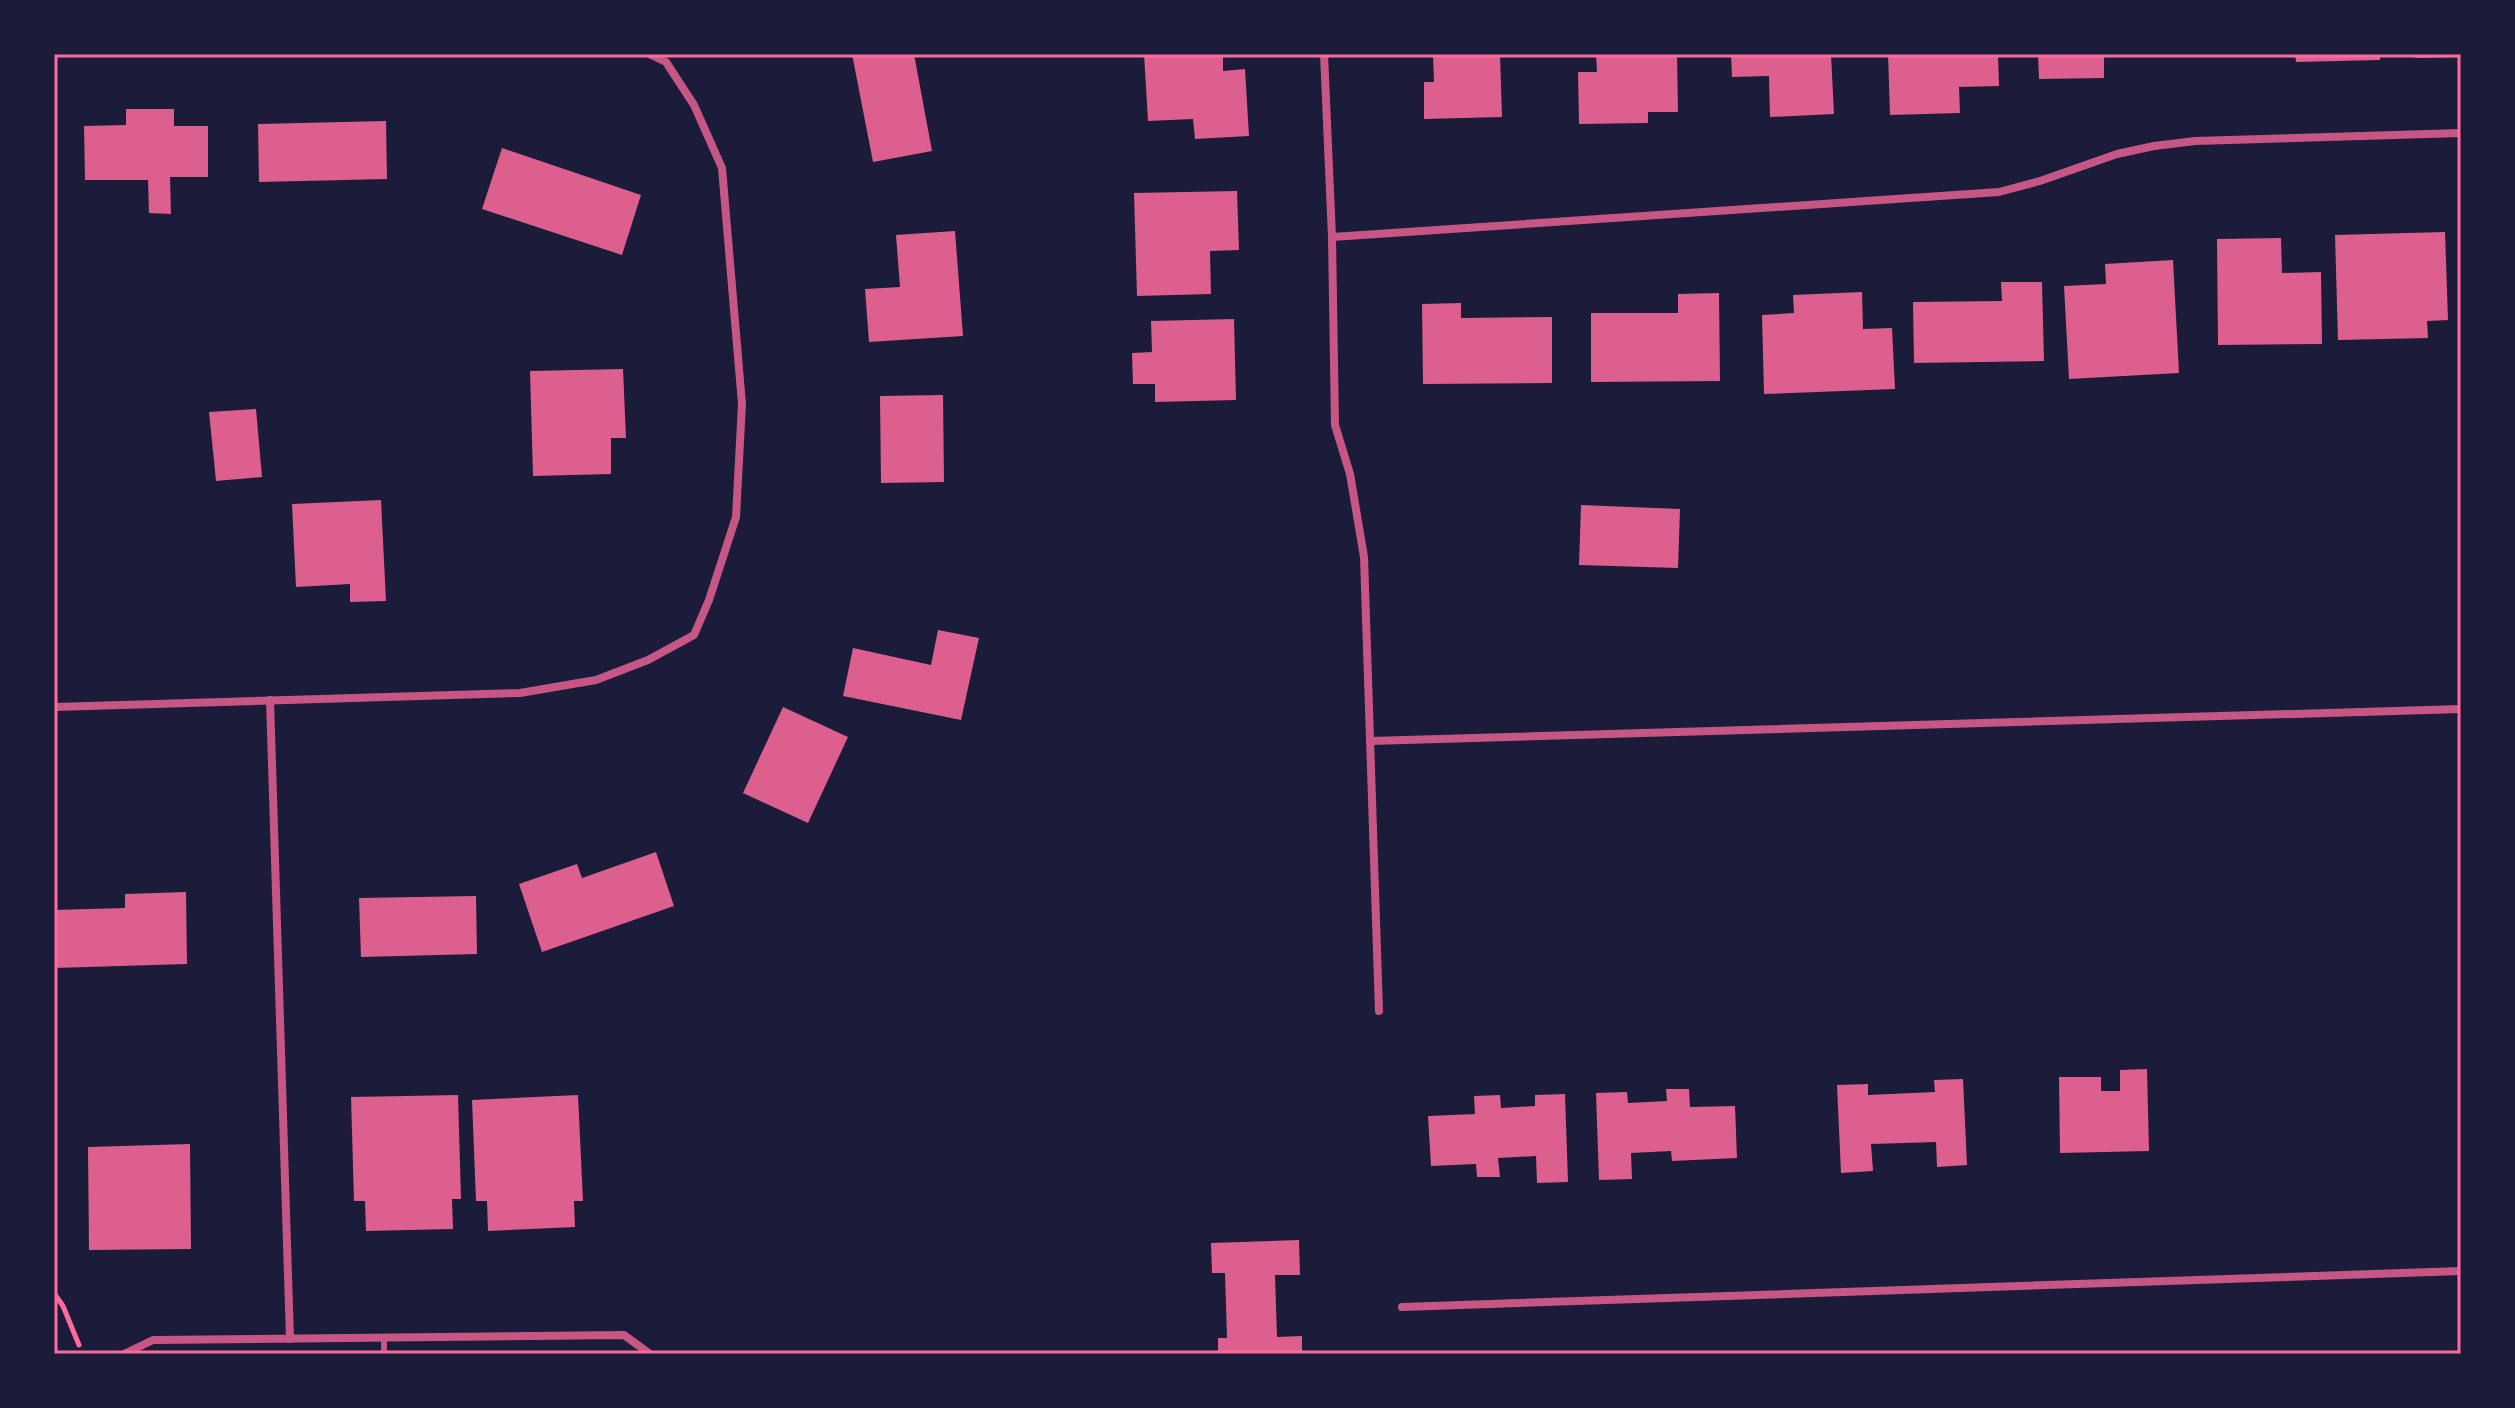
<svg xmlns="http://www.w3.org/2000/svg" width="2515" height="1408" viewBox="0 0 2515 1408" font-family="Raleway,sans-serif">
	<rect width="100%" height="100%" fill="#1b1b3a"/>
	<g fill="#dd5f8e">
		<path d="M852,54H914L932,151L873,162Z"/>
		<path d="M1144,54H1223V71L1245,69L1249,136L1195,139L1193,119L1148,121Z"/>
		<path d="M1433,54H1500L1502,117L1424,119V82H1434Z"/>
		<path d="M1596,54H1677L1678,112H1648V123L1579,124L1578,72H1597Z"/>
		<path d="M1731,54H1831L1834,114L1770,117L1769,76L1732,77Z"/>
		<path d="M1888,54H1998L1999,86L1959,87L1960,113L1890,115Z"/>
		<path d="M2038,54H2104V78L2039,79Z"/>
		<path d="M2295,54H2380V60L2296,62Z"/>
		<path d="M2415,54H2461V57L2415,58Z"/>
		<path d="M126,109H174V126H208V177H170L171,214L149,213L148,180H85L84,126L126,125Z"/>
		<path d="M386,121L387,179L259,182L258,124Z"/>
		<path d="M502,148L641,195L622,255L482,209Z"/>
		<path d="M1237,191L1239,250L1210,251L1211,294L1137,296L1134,193Z"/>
		<path d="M955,231L963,336L869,342L865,289L900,287L896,235Z"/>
		<path d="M2445,232L2448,320L2427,321L2428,338L2338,340L2335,235Z"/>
		<path d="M2281,238L2282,273L2321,272L2322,344L2218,345L2217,239Z"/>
		<path d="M2173,260L2179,373L2069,379L2064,286L2106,284L2105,264Z"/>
		<path d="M2001,282H2042L2044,361L1914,363L1913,302L2002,301Z"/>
		<path d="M1862,292L1863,329L1892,328L1895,389L1764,394L1762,315L1794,313L1793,295Z"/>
		<path d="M1719,293L1720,381L1591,382V313H1678V294Z"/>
		<path d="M1461,303V318L1552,317V383L1423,384L1422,304Z"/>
		<path d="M1234,319L1236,400L1155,402V384H1133L1132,353L1152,352L1151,321Z"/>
		<path d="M623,369L626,438H611V474L533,476L530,371Z"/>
		<path d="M943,395L944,482L881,483L880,396Z"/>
		<path d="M256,409L262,477L216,481L209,412Z"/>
		<path d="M381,500L386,601L350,602V584L296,587L292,504Z"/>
		<path d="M1581,505L1680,509L1678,568L1579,565Z"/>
		<path d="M938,630L979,638L961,720L843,696L853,648L931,665Z"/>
		<path d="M783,707L848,737L808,823L743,793Z"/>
		<path d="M656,852L674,906L542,952L519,884L577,864L582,878Z"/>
		<path d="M186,892L187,964L54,968V910L125,908V894Z"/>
		<path d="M476,896L477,954L361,957L359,898Z"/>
		<path d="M2147,1069L2149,1151L2060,1153L2059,1077H2101V1091H2120V1070Z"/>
		<path d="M1963,1079L1967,1165L1937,1167L1936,1142L1871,1144L1873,1171L1841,1173L1837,1085L1868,1084V1095L1935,1092L1934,1080Z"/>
		<path d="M1666,1089H1689L1690,1107L1735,1106L1737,1158L1672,1161L1671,1151L1631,1153L1632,1179L1599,1180L1596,1093L1627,1092L1628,1103L1667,1101Z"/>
		<path d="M1565,1094L1568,1182L1537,1183L1536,1156L1498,1158L1500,1177H1477L1476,1164L1431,1166L1428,1116L1475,1114L1474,1096L1500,1095L1501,1108L1535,1106V1095Z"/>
		<path d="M458,1095L461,1199H452L453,1229L366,1231L365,1201H354L351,1097Z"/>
		<path d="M578,1095L583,1201H574L575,1227L488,1231L487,1201H476L472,1100Z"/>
		<path d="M190,1144L191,1249L89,1250L88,1147Z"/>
		<path d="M1299,1240L1300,1275H1275L1277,1337L1302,1336V1354H1218V1338H1227L1225,1273H1212L1211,1243Z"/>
	</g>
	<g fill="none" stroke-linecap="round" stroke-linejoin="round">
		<path stroke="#ff6b9d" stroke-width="5" d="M54,1293L63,1306L79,1345"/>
		<path stroke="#c65784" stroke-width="6" d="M384,1338V1354"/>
		<g stroke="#c65784" stroke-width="8">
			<path d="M1324,54L1332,237L1335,425L1350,474L1364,557L1379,1011"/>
			<path d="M1332,237L1999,192L2040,181L2117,154L2154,146L2195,141L2461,133"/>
			<path d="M270,700L290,1339"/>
			<path d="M54,707L520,693L596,680L648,660L694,635L709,600L736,517L742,404L722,168L694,105L666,62L649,54"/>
			<path d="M1370,741L2461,709"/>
			<path d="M1402,1307L2461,1271"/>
			<path d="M124,1354L153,1340L624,1335L650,1354"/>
		</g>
	</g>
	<rect width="2515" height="1408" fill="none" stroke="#1b1b3a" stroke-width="112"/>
	<rect x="56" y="56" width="2403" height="1296" fill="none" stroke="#ff6b9d" stroke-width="3"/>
</svg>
